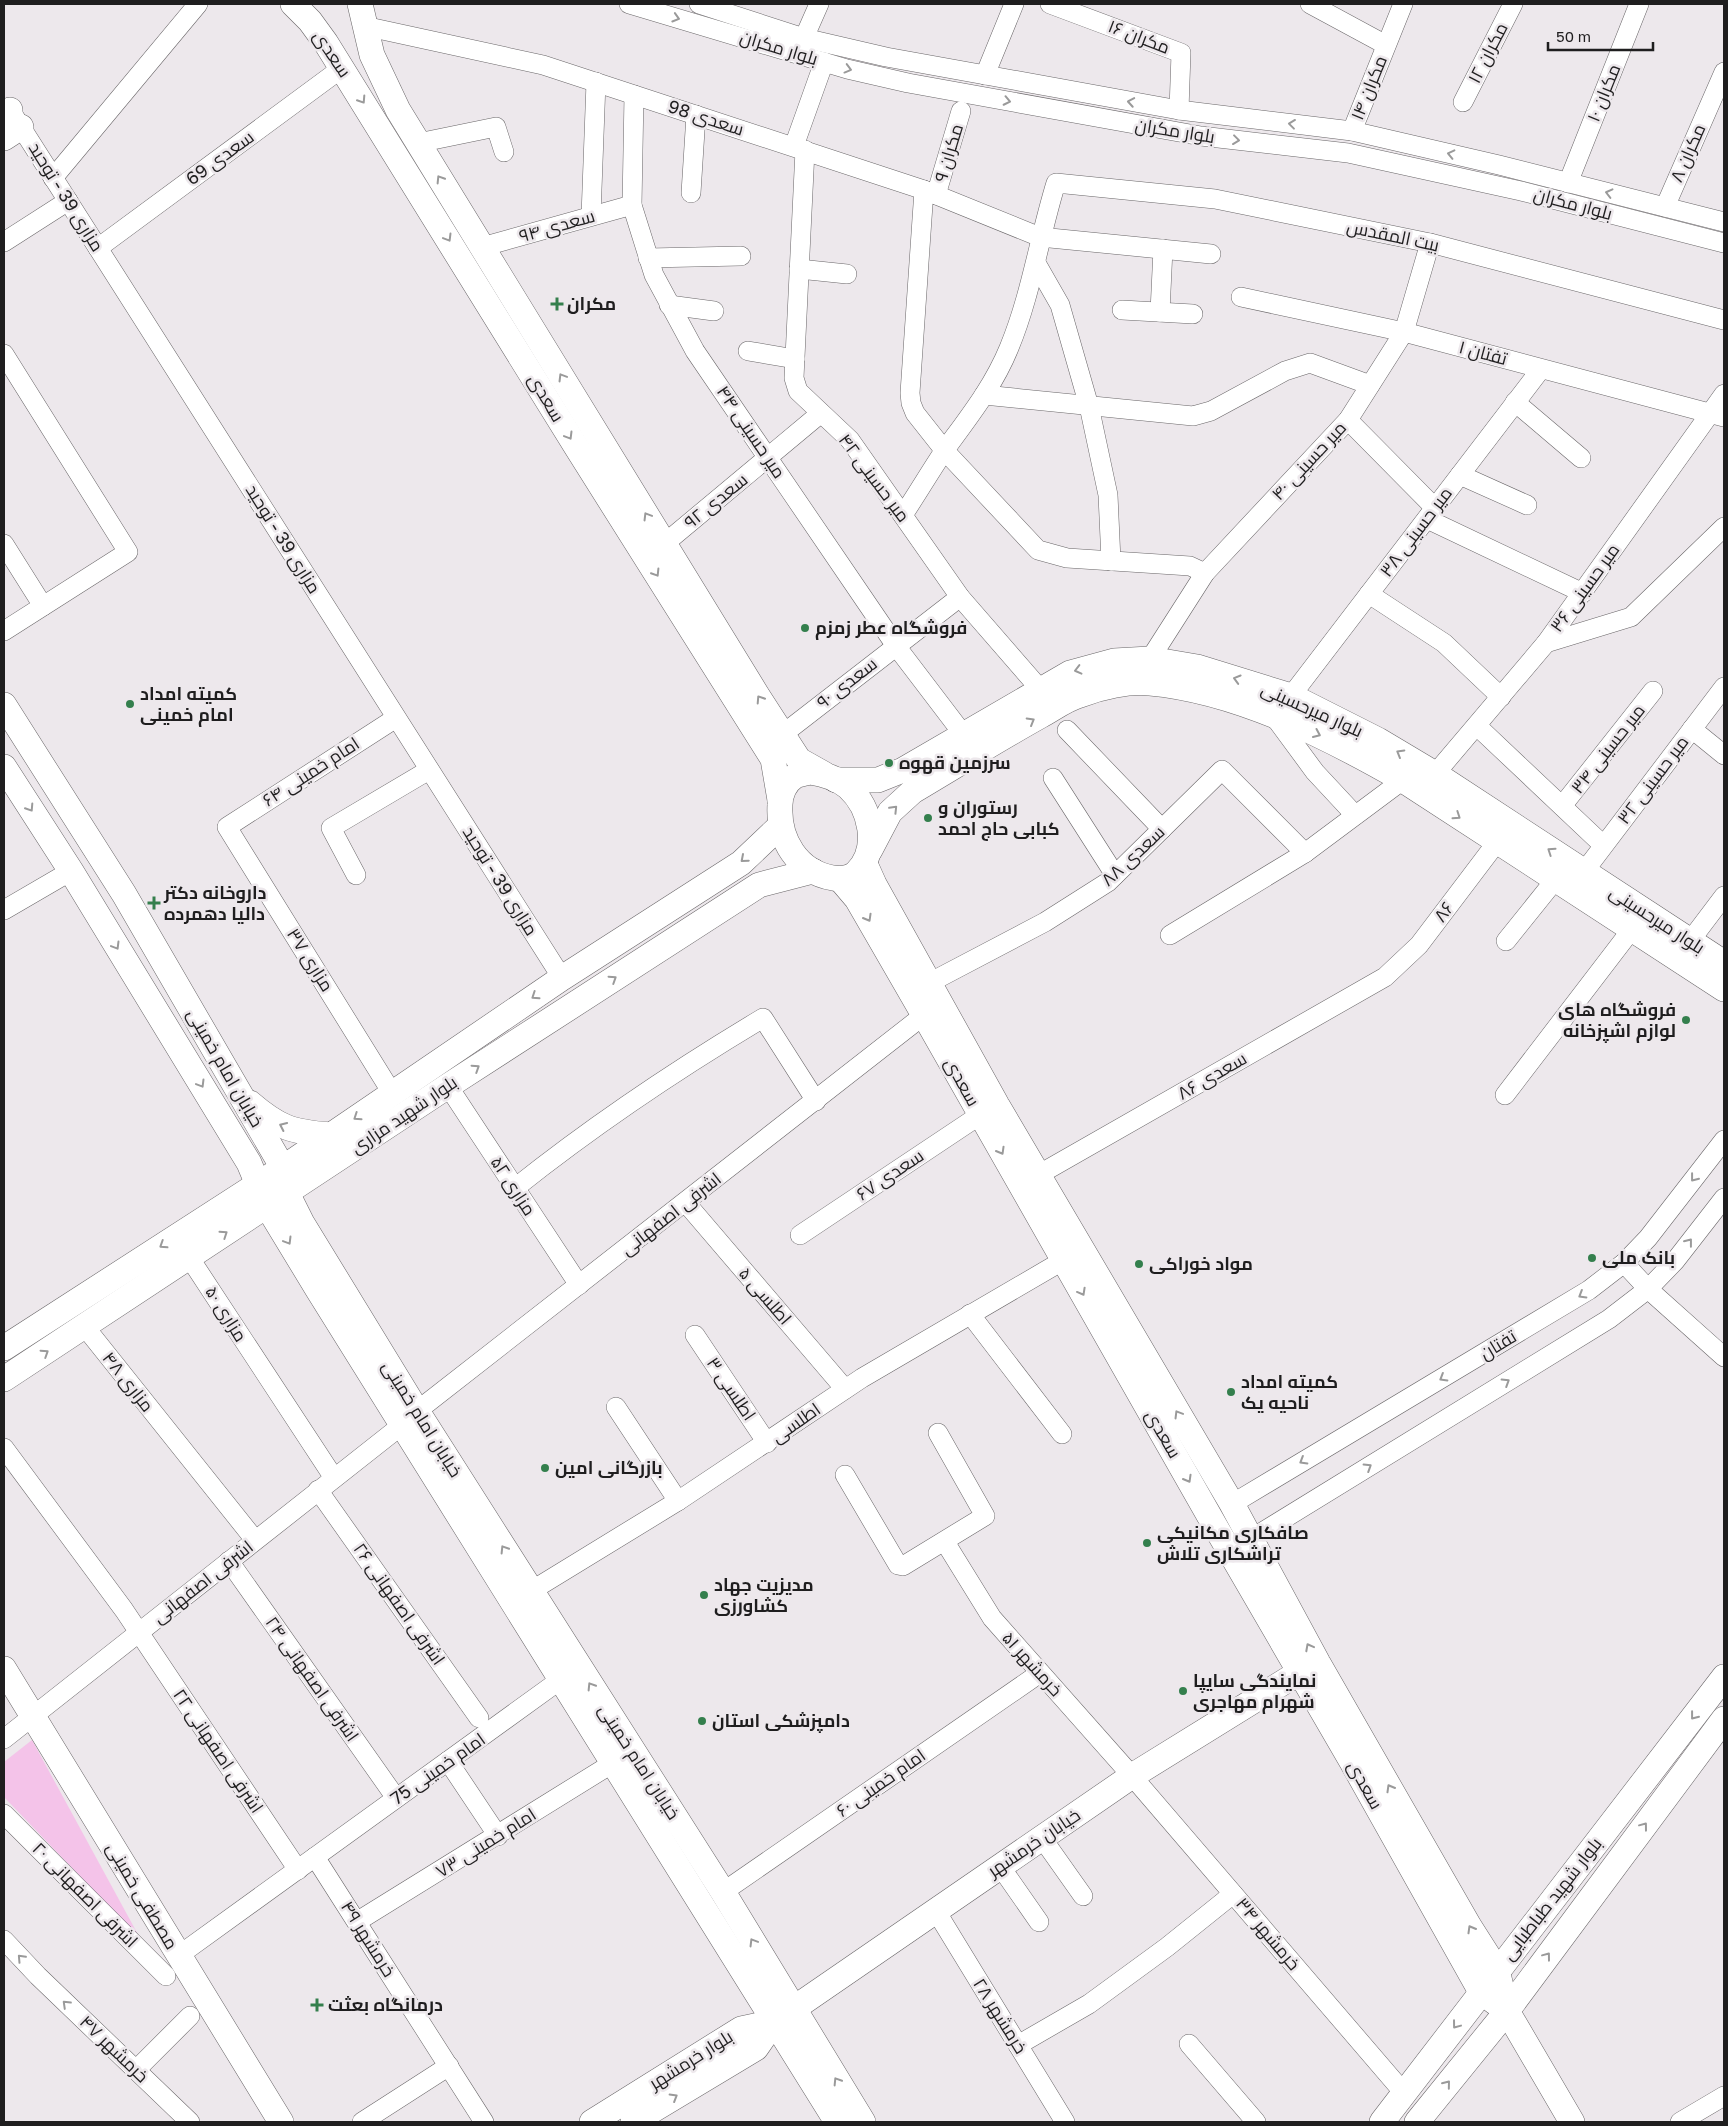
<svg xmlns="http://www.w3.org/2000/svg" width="1728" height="2126" viewBox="0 0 1728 2126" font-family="'Golos Text',Cairo,sans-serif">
	<rect width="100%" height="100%" fill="#ede8ec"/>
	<path fill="#f4c3e9" d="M32,1740L141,1940L4,1797V1762Z"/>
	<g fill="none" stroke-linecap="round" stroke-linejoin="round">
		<g stroke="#696668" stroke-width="20">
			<g id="minor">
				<path d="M629,4L847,69L908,83L1201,136L1348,153L1521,191L1724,243"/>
				<path d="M699,4L804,38L886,57L1179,110L1352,131L1499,165L1724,222"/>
				<path d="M1050,4L1181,53L1179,110"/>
				<path d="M1310,4L1386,45"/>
				<path d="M364,26L543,65L924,190L1040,237L1211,254"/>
				<path d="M804,38L819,4"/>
				<path d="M985,75L1014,4"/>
				<path d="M634,95L632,205L654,275L695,351L896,646L963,734"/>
				<path d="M1463,102L1513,4"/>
				<path d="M14,116L562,978"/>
				<path d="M1352,131L1403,4"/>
				<path d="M418,143L496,127L504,152"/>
				<path d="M794,146L824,62"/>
				<path d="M805,150L794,378L798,391L850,440L960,597L1040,689"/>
				<path d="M53,178L198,4"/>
				<path d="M1568,183L1639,4"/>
				<path d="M924,190L910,393L911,403L915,413L945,451L1038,550L1067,558L1190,566L1205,573"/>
				<path d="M691,193L696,115"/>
				<path d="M936,195L961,111"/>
				<path d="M1665,207L1724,72"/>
				<path d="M591,216L596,82"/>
				<path d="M4,242L68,201"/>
				<path d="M482,247L632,205"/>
				<path d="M98,248L342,68"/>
				<path d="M648,258L741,256"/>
				<path d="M1036,263L1060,305L1089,406L1108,495L1111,561"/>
				<path d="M799,269L847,274"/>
				<path d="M1241,297L1404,332L1724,417"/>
				<path d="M669,305L714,311"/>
				<path d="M1122,310L1193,314"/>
				<path d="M1160,312L1163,249"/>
				<path d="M748,351L795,359"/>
				<path d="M4,354L128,552L4,631"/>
				<path d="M984,395L1193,416L1211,411L1285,371L1310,363L1370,385"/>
				<path d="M1515,402L1581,458"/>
				<path d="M1348,420L1435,508"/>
				<path d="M1460,475L1527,505"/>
				<path d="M903,515C917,494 930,472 944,451C968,418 993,387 1009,348C1031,295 1039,238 1056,183L1215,199L1430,243L1724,320"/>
				<path d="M1427,519L1583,593"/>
				<path d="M4,544L43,606"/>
				<path d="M664,544L821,413"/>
				<path d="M1369,594L1444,643L1501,697"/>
				<path d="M1546,643L1631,617L1724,527"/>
				<path d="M1150,659L1205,573L1348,420L1404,332L1430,243"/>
				<path d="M1291,696L1541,369"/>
				<path d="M1273,715L1315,772L1355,815"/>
				<path d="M1477,726L1603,845"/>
				<path d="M1692,729L1724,755"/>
				<path d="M1067,730L1162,829"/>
				<path d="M783,734L960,597"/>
				<path d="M1435,774L1546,643L1724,394"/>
				<path d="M1053,778L1115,875"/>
				<path d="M1562,806L1653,691"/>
				<path d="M1583,873L1724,687"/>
				<path d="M356,875L331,828L429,770"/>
				<path d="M4,910L71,871"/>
				<path d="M1170,935L1305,853L1403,780"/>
				<path d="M1506,941L1555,880"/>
				<path d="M1690,941L1724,896"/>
				<path d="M929,983L1045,922L1108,882L1222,770L1305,853"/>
				<path d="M448,1086L579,1285"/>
				<path d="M392,1093L227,827L396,718"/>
				<path d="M1505,1095L1632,929"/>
				<path d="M1038,1175L1385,977L1419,945L1497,842"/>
				<path d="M515,1188C594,1125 676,1070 763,1018L816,1101"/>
				<path d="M686,1203L845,1389"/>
				<path d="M800,1235L980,1115"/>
				<path d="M189,1257L334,1478"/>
				<path d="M1624,1263L1648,1289L1724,1357"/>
				<path d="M970,1314L1062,1434"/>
				<path d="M85,1327L255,1540"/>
				<path d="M695,1335L767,1443"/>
				<path d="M616,1407L678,1501"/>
				<path d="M417,1411L924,1015"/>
				<path d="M4,1448L124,1610L298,1870"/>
				<path d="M845,1475L898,1565L903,1566L985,1516L938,1433"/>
				<path d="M318,1490L479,1718"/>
				<path d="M1232,1504L1589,1290L1624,1263L1648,1238L1724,1140"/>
				<path d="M1251,1539L1609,1319L1648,1289L1675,1261L1724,1198"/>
				<path d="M945,1542L992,1618L1132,1776L1404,2093"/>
				<path d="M229,1561L396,1798"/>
				<path d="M531,1591L678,1501L862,1378L1064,1260"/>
				<path d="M4,1739L402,1425"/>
				<path d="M448,1761L498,1836"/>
				<path d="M4,1814L166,1976"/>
				<path d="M1042,1838L1083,1896"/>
				<path d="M315,1857L484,2122"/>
				<path d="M1000,1866L1039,1922"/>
				<path d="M723,1892L1040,1673"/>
				<path d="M936,1911L1065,2122"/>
				<path d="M358,1921L613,1763"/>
				<path d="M4,1940L38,1976L190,2122"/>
				<path d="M178,1956L560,1680"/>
				<path d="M1189,2044L1256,2122"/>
				<path d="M1018,2045L1089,2004L1167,1947L1233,1894"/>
				<path d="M136,2070L190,2016"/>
				<path d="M362,2122L449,2066"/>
				<path d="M1680,2122L1724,2096"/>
			</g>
		</g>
		<g stroke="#696668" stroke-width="26">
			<g id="major">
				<path d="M293,4L310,21L326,43L577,448L773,759L780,800"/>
				<path d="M360,4L372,55L398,110L757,695L799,760L824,774"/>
				<path d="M4,114L10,110"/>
				<path d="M4,138L21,127"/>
				<path d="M4,705L124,894L283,1168L287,1193L302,1223L417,1411L723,1892L863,2122"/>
				<path d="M4,767L71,871L249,1163L267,1206L318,1290L837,2122"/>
				<path d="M810,772C823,774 837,778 848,787C871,808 880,848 857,872C851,878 841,879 833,878C797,872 778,839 780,805C780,795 785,782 795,776C799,774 805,773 810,772Z"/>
				<path d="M836,780H878L903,770L1070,673L1114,661L1150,659L1197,667L1291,696L1378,740L1435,774L1724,963"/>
				<path d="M870,850L890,812L913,791C955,766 997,740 1040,716C1053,709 1066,699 1080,695C1101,687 1128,681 1150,683C1238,691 1328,737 1403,780L1724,989"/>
				<path d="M865,864L874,884L997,1105L1232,1504L1318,1663L1469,1926L1497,1970L1507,2011L1572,2122"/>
				<path d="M840,879L857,899L924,1015L1215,1526L1352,1762L1481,1992L1507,2011"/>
				<path d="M250,1103C279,1128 292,1132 330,1135"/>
				<path d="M4,1348L283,1168L562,978L741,863L780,826"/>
				<path d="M4,1379L448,1086L759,885L813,871"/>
				<path d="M4,1669L281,2122"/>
				<path d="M780,2018L1132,1776L1300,1672"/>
				<path d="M592,2122L741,2029L774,2022L756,2048L633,2122"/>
				<path d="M1382,2122L1724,1677"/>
				<path d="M1417,2122L1507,2011L1724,1719"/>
			</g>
		</g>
		<use href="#minor" stroke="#fff" stroke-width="19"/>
		<use href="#major" stroke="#fff" stroke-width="25"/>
	</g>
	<defs><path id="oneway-chevron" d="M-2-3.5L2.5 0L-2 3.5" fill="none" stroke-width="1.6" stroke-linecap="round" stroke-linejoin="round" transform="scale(1.25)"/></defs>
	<g stroke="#9a9a9a">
		<use href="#oneway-chevron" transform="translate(676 18) rotate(17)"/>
		<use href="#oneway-chevron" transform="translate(848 69) rotate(15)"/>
		<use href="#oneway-chevron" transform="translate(362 100) rotate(57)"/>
		<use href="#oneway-chevron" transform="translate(1007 101) rotate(12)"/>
		<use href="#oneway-chevron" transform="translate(1131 102) rotate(-170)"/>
		<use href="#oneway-chevron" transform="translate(1292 124) rotate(-173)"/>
		<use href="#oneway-chevron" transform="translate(1236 140) rotate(7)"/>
		<use href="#oneway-chevron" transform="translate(1451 154) rotate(-167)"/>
		<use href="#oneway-chevron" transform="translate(440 179) rotate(-122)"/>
		<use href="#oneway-chevron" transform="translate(1609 193) rotate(-166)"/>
		<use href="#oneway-chevron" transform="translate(448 238) rotate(59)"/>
		<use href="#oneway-chevron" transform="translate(562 377) rotate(-121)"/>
		<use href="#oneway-chevron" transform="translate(569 436) rotate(59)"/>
		<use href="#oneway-chevron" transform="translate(647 516) rotate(-121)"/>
		<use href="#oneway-chevron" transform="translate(656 573) rotate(58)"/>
		<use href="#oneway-chevron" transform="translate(1078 670) rotate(166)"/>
		<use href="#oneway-chevron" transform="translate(1237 679) rotate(-164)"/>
		<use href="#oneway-chevron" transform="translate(760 699) rotate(-123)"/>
		<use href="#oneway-chevron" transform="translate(1031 721) rotate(-30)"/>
		<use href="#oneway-chevron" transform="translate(1317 734) rotate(24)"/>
		<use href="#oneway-chevron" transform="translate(1400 753) rotate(-150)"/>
		<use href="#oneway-chevron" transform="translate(30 808) rotate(57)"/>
		<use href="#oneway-chevron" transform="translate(894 809) rotate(-46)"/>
		<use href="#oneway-chevron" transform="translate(1457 816) rotate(34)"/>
		<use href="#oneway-chevron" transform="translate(1551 851) rotate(-146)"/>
		<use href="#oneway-chevron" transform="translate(744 859) rotate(139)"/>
		<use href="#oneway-chevron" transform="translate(868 918) rotate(60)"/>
		<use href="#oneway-chevron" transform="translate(116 946) rotate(59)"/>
		<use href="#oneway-chevron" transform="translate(613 979) rotate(-33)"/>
		<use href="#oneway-chevron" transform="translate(535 996) rotate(146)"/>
		<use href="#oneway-chevron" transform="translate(476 1068) rotate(-33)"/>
		<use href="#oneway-chevron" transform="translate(201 1084) rotate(59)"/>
		<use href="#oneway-chevron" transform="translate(357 1117) rotate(146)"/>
		<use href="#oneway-chevron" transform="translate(283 1126) rotate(-155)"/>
		<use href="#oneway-chevron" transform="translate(1001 1151) rotate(60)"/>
		<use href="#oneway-chevron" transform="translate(1694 1178) rotate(128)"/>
		<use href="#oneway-chevron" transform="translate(224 1234) rotate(-34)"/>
		<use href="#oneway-chevron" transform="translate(288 1241) rotate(59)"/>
		<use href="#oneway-chevron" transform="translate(1689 1242) rotate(-52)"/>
		<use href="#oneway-chevron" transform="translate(163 1245) rotate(147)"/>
		<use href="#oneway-chevron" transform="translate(1082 1292) rotate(61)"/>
		<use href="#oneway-chevron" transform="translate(1582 1295) rotate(149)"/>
		<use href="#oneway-chevron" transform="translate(45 1353) rotate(-33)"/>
		<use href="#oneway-chevron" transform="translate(1443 1378) rotate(149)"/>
		<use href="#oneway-chevron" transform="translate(1506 1382) rotate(-32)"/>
		<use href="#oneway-chevron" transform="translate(1178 1414) rotate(-121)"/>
		<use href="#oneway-chevron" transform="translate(1303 1461) rotate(149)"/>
		<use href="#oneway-chevron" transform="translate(1368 1467) rotate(-32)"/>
		<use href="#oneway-chevron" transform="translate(1188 1479) rotate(60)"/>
		<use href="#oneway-chevron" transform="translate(504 1549) rotate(-122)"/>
		<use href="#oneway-chevron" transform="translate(1309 1647) rotate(-118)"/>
		<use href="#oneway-chevron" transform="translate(591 1686) rotate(-122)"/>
		<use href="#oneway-chevron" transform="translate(1694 1716) rotate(128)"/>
		<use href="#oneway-chevron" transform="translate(1390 1788) rotate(-120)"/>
		<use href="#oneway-chevron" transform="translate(1644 1826) rotate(-53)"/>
		<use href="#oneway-chevron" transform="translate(1471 1929) rotate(-120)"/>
		<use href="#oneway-chevron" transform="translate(753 1942) rotate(-121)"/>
		<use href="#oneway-chevron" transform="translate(1547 1956) rotate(-53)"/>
		<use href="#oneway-chevron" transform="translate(21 1958) rotate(-133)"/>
		<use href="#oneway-chevron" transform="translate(66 2004) rotate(-136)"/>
		<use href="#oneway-chevron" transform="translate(1456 2025) rotate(127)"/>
		<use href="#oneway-chevron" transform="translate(837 2081) rotate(-122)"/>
		<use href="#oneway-chevron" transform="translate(1447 2084) rotate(-51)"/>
		<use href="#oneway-chevron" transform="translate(674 2097) rotate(-31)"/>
	</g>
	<g fill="#347f4d" stroke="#ede8ec" stroke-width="2">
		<path d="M554.5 296.5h5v5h5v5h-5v5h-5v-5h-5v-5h5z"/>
		<circle cx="805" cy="628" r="5"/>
		<circle cx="130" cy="704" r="5"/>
		<circle cx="889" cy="763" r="5"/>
		<circle cx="928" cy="818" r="5"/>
		<path d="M151.5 895.5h5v5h5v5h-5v5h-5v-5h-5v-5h5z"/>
		<circle cx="1686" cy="1020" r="5"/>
		<circle cx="1592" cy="1258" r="5"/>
		<circle cx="1139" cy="1264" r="5"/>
		<circle cx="1231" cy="1392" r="5"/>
		<circle cx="545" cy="1468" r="5"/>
		<circle cx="1147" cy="1543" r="5"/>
		<circle cx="704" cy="1595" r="5"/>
		<circle cx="1183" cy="1691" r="5"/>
		<circle cx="702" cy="1721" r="5"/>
		<path d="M314.5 1997.5h5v5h5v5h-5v5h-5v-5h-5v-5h5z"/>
	</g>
	<g text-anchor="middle" stroke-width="5" stroke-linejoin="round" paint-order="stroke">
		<g font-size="18" fill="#1f1e1f" stroke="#ede8ec">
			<text transform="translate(1139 37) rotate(21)" y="6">مکران ۱۶</text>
			<text transform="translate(779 48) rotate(17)" y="6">بلوار مکران</text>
			<text transform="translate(1488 53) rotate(-63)" y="6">مکران ۱۲</text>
			<text transform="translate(332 54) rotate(56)" y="6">سعدی</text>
			<text transform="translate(1369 88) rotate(-68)" y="6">مکران ۱۴</text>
			<text transform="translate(1604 93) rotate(-68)" y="6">مکران ۱۰</text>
			<text transform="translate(706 118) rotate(18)" y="6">سعدی 98</text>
			<text transform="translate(1175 131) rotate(9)" y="6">بلوار مکران</text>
			<text transform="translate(949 153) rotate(-73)" y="6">مکران ۹</text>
			<text transform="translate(1688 153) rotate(-66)" y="6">مکران ۸</text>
			<text transform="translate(220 158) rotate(-36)" y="6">سعدی 69</text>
			<text transform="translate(66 197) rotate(58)" y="6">مزاری 39 - توحید</text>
			<text transform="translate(1573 204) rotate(15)" y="6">بلوار مکران</text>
			<text transform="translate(557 226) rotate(-16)" y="6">سعدی ۹۴</text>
			<text transform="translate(1393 236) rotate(12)" y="6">بیت المقدس</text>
			<text transform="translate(1483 353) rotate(15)" y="6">تفتان ۱</text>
			<text transform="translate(546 398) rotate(59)" y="6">سعدی</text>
			<text transform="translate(751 432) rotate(56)" y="6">میر حسینی ۴۴</text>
			<text transform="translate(1309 461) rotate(-47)" y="6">میر حسینی ۴۰</text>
			<text transform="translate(874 478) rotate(53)" y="6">میر حسینی ۴۲</text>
			<text transform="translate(716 501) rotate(-39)" y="6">سعدی ۹۲</text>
			<text transform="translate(1416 532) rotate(-53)" y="6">میر حسینی ۳۸</text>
			<text transform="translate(283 539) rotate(58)" y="6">مزاری 39 - توحید</text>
			<text transform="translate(1585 588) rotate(-54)" y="6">میر حسینی ۳۶</text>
			<text transform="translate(847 683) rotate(-38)" y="6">سعدی ۹۰</text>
			<text transform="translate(1312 710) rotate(24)" y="6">بلوار میرحسینی</text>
			<text transform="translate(1608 749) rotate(-52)" y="6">میر حسینی ۳۴</text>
			<text transform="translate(311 772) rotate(-33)" y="6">امام خمینی ۶۴</text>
			<text transform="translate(1653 780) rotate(-53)" y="6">میر حسینی ۳۲</text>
			<text transform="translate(1133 856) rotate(-43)" y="6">سعدی ۸۸</text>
			<text transform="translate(500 881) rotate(58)" y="6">مزاری 39 - توحید</text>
			<text transform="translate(1444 912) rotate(-53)" y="6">۸۶</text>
			<text transform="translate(1657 920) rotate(33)" y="6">بلوار میرحسینی</text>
			<text transform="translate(310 960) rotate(58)" y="6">مزاری ۳۷</text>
			<text transform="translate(225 1068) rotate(60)" y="6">خیابان امام خمینی</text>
			<text transform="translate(1212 1076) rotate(-30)" y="6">سعدی ۸۶</text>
			<text transform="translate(962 1082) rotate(61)" y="6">سعدی</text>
			<text transform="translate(404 1115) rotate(-34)" y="6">بلوار شهید مزاری</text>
			<text transform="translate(890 1175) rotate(-34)" y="6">سعدی ۶۷</text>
			<text transform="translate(513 1186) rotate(57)" y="6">مزاری ۵۲</text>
			<text transform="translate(671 1214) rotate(-38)" y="6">اشرفی اصفهانی</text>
			<text transform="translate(765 1296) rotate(49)" y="6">اطلسی ۵</text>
			<text transform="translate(226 1314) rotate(58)" y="6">مزاری ۵۰</text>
			<text transform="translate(1498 1345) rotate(-31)" y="6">تفتان</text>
			<text transform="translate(128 1382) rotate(52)" y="6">مزاری ۴۸</text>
			<text transform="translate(731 1389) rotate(56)" y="6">اطلسی ۳</text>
			<text transform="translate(422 1419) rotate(58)" y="6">خیابان امام خمینی</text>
			<text transform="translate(796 1423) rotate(-35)" y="6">اطلسی</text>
			<text transform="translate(1163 1434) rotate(60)" y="6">سعدی</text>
			<text transform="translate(203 1582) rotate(-38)" y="6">اشرفی اصفهانی</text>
			<text transform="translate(399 1604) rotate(55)" y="6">اشرفی اصفهانی ۲۶</text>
			<text transform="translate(1032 1664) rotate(48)" y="6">خرمشهر ۵۱</text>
			<text transform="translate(312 1679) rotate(55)" y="6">اشرفی اصفهانی ۲۴</text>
			<text transform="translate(218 1751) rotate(56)" y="6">اشرفی اصفهانی ۲۲</text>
			<text transform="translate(639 1762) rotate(57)" y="6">خیابان امام خمینی</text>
			<text transform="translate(438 1769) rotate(-35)" y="6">امام خمینی 75</text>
			<text transform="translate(881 1783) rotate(-35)" y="6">امام خمینی ۶۰</text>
			<text transform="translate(1365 1785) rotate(61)" y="6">سعدی</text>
			<text transform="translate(486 1843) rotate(-32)" y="6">امام خمینی ۷۳</text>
			<text transform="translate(1034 1843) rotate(-34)" y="6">خیابان خرمشهر</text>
			<text transform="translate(85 1895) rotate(45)" y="6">اشرفی اصفهانی ۲۰</text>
			<text transform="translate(142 1896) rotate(59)" y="6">مصطفی خمینی</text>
			<text transform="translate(1552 1899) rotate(-52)" y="6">بلوار شهید طباطبایی</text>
			<text transform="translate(1268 1934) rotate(50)" y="6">خرمشهر ۳۴</text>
			<text transform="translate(368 1939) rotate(58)" y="6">خرمشهر ۴۹</text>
			<text transform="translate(1000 2016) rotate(58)" y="6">خرمشهر ۲۸</text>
			<text transform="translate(114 2049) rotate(44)" y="6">خرمشهر ۴۷</text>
			<text transform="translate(691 2060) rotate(-32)" y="6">بلوار خرمشهر</text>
		</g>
		<g font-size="18" font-weight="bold" fill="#1f1e1f" stroke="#ede8ec" text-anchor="start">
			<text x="567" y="310">مکران</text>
			<text x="815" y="634">فروشگاه عطر زمزم</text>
			<text x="140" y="700">کمیته امداد<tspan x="140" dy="21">امام خمینی</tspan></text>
			<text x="899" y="769">سرزمین قهوه</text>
			<text x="938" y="814">رستوران و<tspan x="938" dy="21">کبابی حاج احمد</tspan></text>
			<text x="164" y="899">داروخانه دکتر<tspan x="164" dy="21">دالیا دهمرده</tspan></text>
			<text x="1676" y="1016" text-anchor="end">فروشگاه های<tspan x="1676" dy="21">لوازم اشپزخانه</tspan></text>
			<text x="1602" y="1264">بانک ملی</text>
			<text x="1149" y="1270">مواد خوراکی</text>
			<text x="1241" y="1388">کمیته امداد<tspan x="1241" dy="21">ناحیه یک</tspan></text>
			<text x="555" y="1474">بازرگانی امین</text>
			<text x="1157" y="1539">صافکاری مکانیکی<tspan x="1157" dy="21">تراشکاری تلاش</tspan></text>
			<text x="714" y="1591">مدیزیت جهاد<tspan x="714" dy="21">کشاورزی</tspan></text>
			<text x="1193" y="1687">نمایندگی سایپا<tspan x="1193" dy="21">شهرام مهاجری</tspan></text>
			<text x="712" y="1727">دامپزشکی استان</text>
			<text x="328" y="2011">درمانگاه بعثت</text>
		</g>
	</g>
	<rect width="1728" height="2126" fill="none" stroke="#1f1e1f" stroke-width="10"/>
	<path d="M1548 42v8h105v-8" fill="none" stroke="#1f1e1f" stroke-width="2.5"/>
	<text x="1556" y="42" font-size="15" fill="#1f1e1f" stroke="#ede8ec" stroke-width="4" paint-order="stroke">50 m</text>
</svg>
